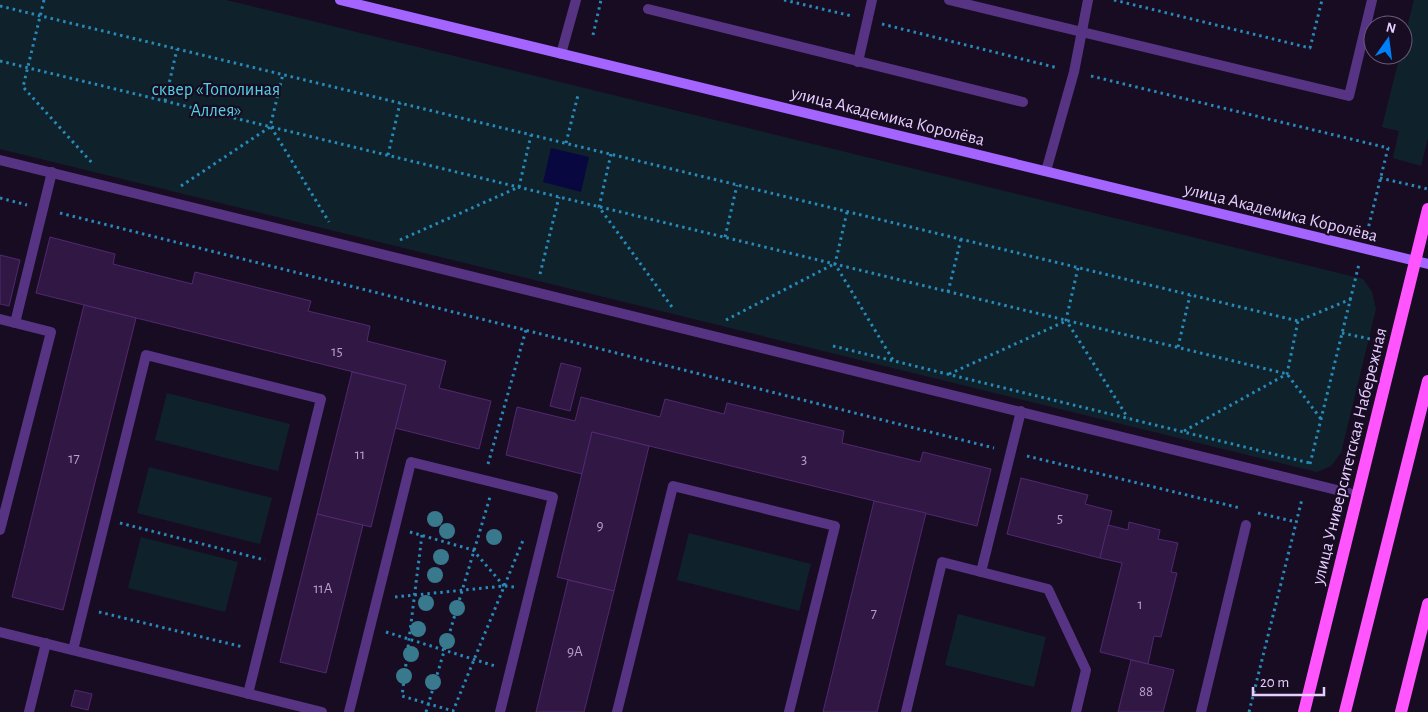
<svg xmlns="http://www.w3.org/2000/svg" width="1428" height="712" viewBox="0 0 1428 712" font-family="'Alegreya Sans',sans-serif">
	<rect width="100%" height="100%" fill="#180c22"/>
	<g fill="#0f222c">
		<path d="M0,0H226L1363,279L1372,292L1376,309L1341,453L1331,466L1317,472L0,149Z"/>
		<path d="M1414,0H1428V138L1421,166L1393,158L1399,131L1382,127L1400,55H1403V43Z"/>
		<path d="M167,393L290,424L278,471L155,440Z"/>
		<path d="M149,467L272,498L260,544L137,513Z"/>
		<path d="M689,533L811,564L799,611L677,580Z"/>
		<path d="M141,537L238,562L225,612L128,588Z"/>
		<path d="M958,614L1046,637L1034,687L945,665Z"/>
	</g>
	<path fill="#080740" d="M551,148L589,157L581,192L543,182Z"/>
	<g fill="#311744" stroke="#522871">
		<path d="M50,237L115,254L113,264L192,284L195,272L311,301L308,311L370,326L367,341L446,361L439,388L491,401L479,449L395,428L406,385L36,293Z"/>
		<path d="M0,255L20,260L9,306L0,304Z"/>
		<path d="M84,305L136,318L63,610L12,597Z"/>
		<path d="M561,363L581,368L570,411L550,406Z"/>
		<path d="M352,372L406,385L371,527L317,514Z"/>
		<path d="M581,397L660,417L665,399L724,414L727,403L844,431L842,443L920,462L923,452L991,469L977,526L592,432L582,474L506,455L517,407L575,421Z"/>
		<path d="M592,432L649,446L614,591L557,577Z"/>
		<path d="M1021,478L1088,495L1085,504L1112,511L1100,558L1007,534Z"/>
		<path d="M874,501L926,513L877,712H823Z"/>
		<path d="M317,514L363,525L326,673L280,662Z"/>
		<path d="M1129,522L1160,530L1158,539L1178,543L1171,572L1177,573L1161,637L1154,636L1148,664L1100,652L1122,563L1100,558L1108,525L1128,530Z"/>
		<path d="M568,580L614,591L584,712H536Z"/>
		<path d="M1131,660L1174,670L1163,712H1118Z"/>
		<path d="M75,690L92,694L88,710L71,706Z"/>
	</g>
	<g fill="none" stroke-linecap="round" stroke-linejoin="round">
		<g stroke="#278ab9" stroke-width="3" stroke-dasharray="2.5 4" stroke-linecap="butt">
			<path d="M44,0L23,87L93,164"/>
			<path d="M784,0L852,16"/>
			<path d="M1114,0L1310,48L1322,0"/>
			<path d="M0,6L1298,321L1351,299"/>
			<path d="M882,24L1058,68"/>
			<path d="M593,35L601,0"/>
			<path d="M0,61L1287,374L1321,419"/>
			<path d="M1091,76L1388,148L1367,233"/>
			<path d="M165,101L177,49"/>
			<path d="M271,127L329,222"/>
			<path d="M566,143L578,95"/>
			<path d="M611,154L599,207L672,307"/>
			<path d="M388,155L400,103"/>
			<path d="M1380,178L1428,189"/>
			<path d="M181,186L270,127L283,74"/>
			<path d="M0,198L27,205"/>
			<path d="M847,212L835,264L893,360"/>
			<path d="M60,213L994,448"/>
			<path d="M725,237L737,185"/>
			<path d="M400,240L519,187L531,135"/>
			<path d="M1078,268L1066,320L1128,418"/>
			<path d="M540,274L559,197"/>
			<path d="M948,292L961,239"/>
			<path d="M726,320L834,264"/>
			<path d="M1342,333L1375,340"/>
			<path d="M833,346L1310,463"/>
			<path d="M1178,347L1190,295"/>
			<path d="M949,374L1066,321"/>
			<path d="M1184,431L1287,374L1298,321"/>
			<path d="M1027,456L1240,508"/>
			<path d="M488,464L526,330"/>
			<path d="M1310,464L1359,264"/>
			<path d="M1258,513L1296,522"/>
			<path d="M120,523L265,560"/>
			<path d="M410,532L473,550L504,586"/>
			<path d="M422,535L402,696L453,711L524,538"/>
			<path d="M395,597L504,586L515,587"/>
			<path d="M99,612L243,647"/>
			<path d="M386,632L495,666"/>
			<path d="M426,712L490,497"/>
			<path d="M1249,712L1302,499"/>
		</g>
		<g stroke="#563483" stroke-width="10">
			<path d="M949,0L1349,96L1372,0"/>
			<path d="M648,9L1023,102"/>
			<path d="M561,54L576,0"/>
			<path d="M858,62L872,0"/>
			<path d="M0,160L1357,495"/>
			<path d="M1046,171L1074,72L1088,0"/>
			<path d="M0,319L51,332L0,530"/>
			<path d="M15,323L52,172"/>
			<path d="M981,572L1021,411"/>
			<path d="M0,632L322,712"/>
			<path d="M73,650L146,355L321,399L248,694"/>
			<path d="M29,712L46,643"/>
			<path d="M349,712L411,462L553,497L500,712"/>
			<path d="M617,712L673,486L835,526L789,712"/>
			<path d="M906,712L942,562L1048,589L1086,670L1076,712"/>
			<path d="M1201,712L1246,525"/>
		</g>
		<path stroke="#a364ff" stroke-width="10" d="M340,0L1428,264"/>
		<g stroke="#ff54fe" stroke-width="12">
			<path d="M1304,712L1428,209"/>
			<path d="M1345,712L1428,381"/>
			<path d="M1401,712L1428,604"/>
		</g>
	</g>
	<g fill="#38798d">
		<circle cx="435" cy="519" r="8"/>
		<circle cx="447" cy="531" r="8"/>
		<circle cx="494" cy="537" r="8"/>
		<circle cx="441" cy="557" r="8"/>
		<circle cx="435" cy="575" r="8"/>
		<circle cx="426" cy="603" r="8"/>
		<circle cx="457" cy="608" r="8"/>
		<circle cx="418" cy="629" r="8"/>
		<circle cx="447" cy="641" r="8"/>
		<circle cx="411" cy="654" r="8"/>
		<circle cx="404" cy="676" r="8"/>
		<circle cx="433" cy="682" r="8"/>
	</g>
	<g text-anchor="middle" stroke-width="4.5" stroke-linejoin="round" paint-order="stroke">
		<g font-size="15" fill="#b9a0d0">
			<text x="337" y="356">15</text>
			<text x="360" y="459">11</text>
			<text x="74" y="463">17</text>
			<text x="804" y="464">3</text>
			<text x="1060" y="523">5</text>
			<text x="600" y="530">9</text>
			<text x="323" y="593">11А</text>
			<text x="1140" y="609">1</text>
			<text x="874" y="618">7</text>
			<text x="575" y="656">9А</text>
			<text x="1146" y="696">88</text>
		</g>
		<g font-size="18" fill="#52d2e5" stroke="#180c22">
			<text x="216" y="95">сквер «Тополиная<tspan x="216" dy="21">Аллея»</tspan></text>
		</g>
		<g font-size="18" fill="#e6cdff" stroke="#180c22">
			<text transform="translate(888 116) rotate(14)" y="6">улица Академика Королёва</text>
			<text transform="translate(1281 212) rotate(14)" y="6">улица Академика Королёва</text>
			<text transform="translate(1349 456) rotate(-76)" y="6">улица Университетская Набережная</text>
		</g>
	</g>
	<g transform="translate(1388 40) rotate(14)"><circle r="24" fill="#180c22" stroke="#6a597a"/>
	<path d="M0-4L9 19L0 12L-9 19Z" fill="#0080f8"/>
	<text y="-8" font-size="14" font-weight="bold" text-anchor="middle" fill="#e6cdff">N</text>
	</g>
	<path d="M1253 687v8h71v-8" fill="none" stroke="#e6cdff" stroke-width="2.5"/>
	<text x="1260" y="687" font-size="15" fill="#e6cdff" stroke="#180c22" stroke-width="4" paint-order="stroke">20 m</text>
</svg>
